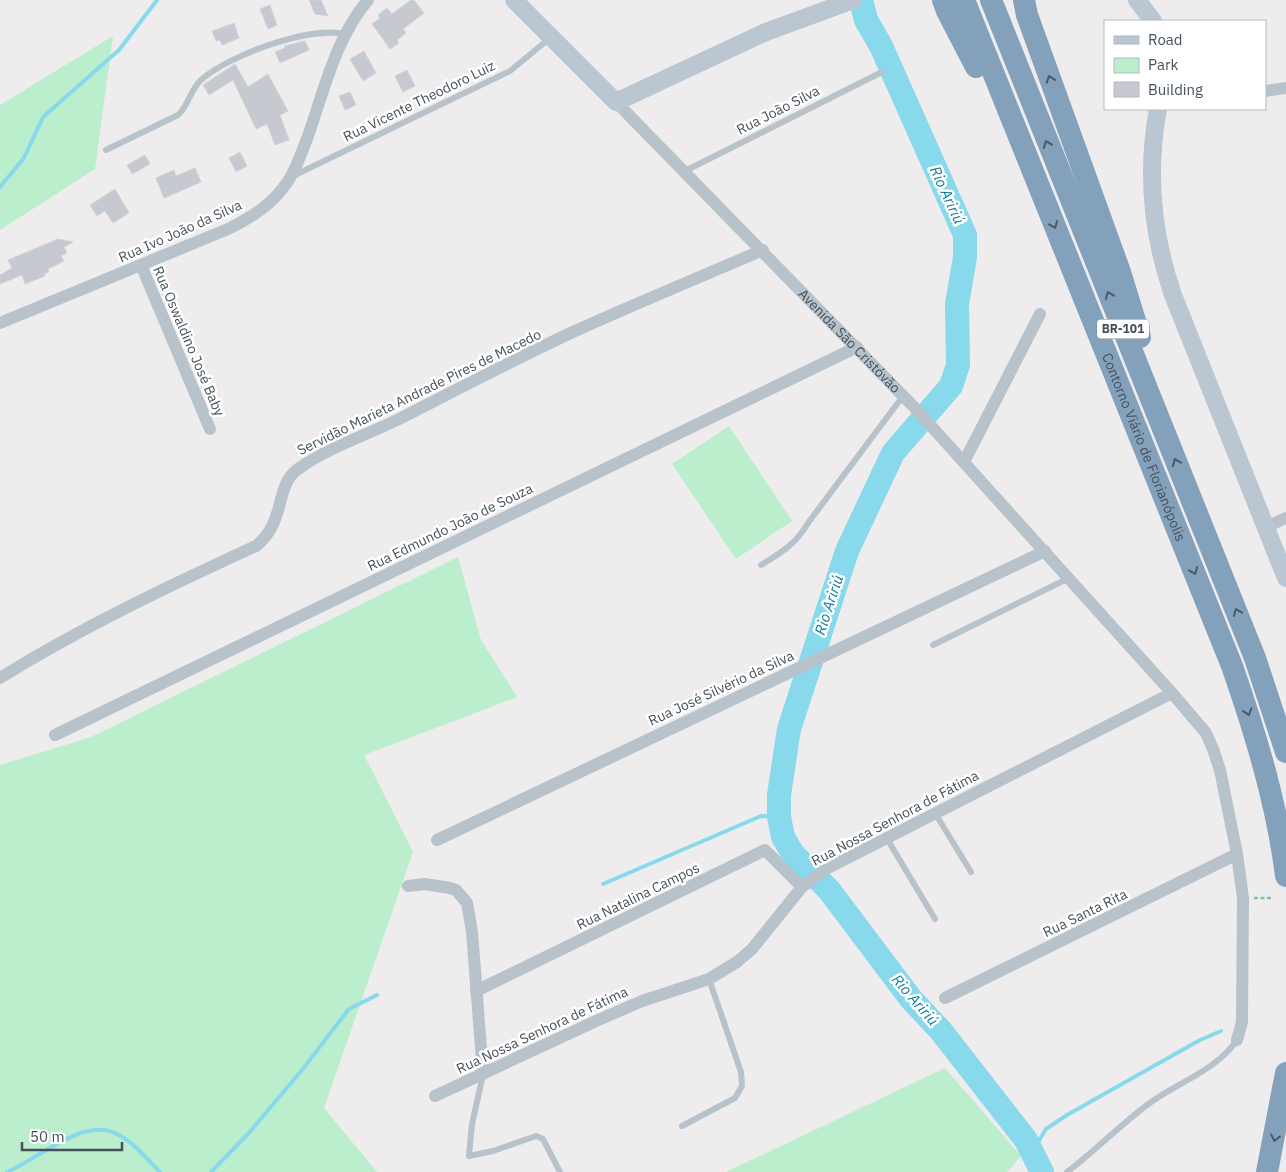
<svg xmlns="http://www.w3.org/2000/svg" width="1286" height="1172" viewBox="0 0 1286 1172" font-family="'IBM Plex Sans',sans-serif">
	<rect width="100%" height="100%" fill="#efeced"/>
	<g fill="#baeecd">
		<path d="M113,36L95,169L0,230V105Z"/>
		<path d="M729,426L792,521L736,559L672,464Z"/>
		<path d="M458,557L481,640L517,697L364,755L413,852L324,1108L377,1172H0V765L91,737Z"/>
		<path d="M945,1068L1021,1156L1007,1172H726Z"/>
	</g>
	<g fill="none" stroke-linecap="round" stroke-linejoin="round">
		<g stroke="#87d9eb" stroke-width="4">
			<path d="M0,187L24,158L43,117L119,50L157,0"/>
			<path d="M603,884L761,816L779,817"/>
			<path d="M1032,1152L1046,1129L1067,1115L1200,1040L1221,1031"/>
			<path d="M7,1172C34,1161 78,1122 109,1131C130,1137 146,1158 160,1172"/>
			<path d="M211,1172L248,1134L302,1070L349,1009L377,995"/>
		</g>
		<path stroke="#87d9eb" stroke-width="24" d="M861,0L866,20L881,46L965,235V257L957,304L958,365L951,386L893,453L847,551L789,729L779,795V817L783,837L793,854L829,890L911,999L941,1031L1026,1140L1042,1172"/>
	</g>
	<g fill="#c6cad0" stroke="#d1d3d8">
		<path d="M309,0H321L328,16L315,14Z"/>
		<path d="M411,0H414L424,13L403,29L406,33L397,40L399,43L390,49L372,24L380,18L378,15L387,8L392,14Z"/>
		<path d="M270,5L277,25L268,29L260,9Z"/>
		<path d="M234,23L239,38L222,45L220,40L216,41L212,31Z"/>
		<path d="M305,41L309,50L280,63L275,52L285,48L284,46Z"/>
		<path d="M364,51L376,73L363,81L350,59Z"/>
		<path d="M235,64L248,87L268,74L288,111L280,115L289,140L275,145L267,124L256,129L233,80L209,95L203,85Z"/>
		<path d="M407,70L415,86L403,92L395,76Z"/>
		<path d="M350,92L356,105L345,110L339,96Z"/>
		<path d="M240,152L247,166L236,172L229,158Z"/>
		<path d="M145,155L150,164L132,174L127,165Z"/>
		<path d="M195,168L201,182L164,198L156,178L174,170L176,176Z"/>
		<path d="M115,189L129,213L113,223L105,211L97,216L90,205Z"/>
		<path d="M58,239L73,242L64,247L67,253L61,256L64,261L48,269L49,272L44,274L45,276L25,284L22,275L0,284V275L12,268L8,260Z"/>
	</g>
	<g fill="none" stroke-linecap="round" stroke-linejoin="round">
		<path stroke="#73cb9d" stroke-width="2.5" stroke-dasharray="4 2.5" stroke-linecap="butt" d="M1254,898H1272"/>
		<g stroke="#b8c2ca" stroke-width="6">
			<path d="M106,150L178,115C189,105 190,90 201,80C229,55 309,26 345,34"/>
			<path d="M685,171L882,72"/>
			<path d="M293,176L510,71L550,38"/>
			<path d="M761,565C782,552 795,545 808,523L903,396"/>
			<path d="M933,645L1069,578"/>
			<path d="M935,813L971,872"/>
			<path d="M886,837L935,919"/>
			<path d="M483,1075L472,1124L469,1156L493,1151L536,1136L543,1139L560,1172"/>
			<path d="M682,1126L735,1098L742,1086L741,1072L709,979"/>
			<path d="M1067,1172C1095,1151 1119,1126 1147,1105C1176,1083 1216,1071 1237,1040"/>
		</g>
		<g stroke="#b8c2ca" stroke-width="12">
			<path d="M1265,91L1286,88"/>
			<path id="s1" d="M616,102L913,406L1172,693L1206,733L1213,749L1220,770L1237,854L1243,898L1242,1022L1237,1040"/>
			<path d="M141,265L210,429"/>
			<path d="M0,323L228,229C248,219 269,207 283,188C295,173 301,154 308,136C324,91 336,37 368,0"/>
			<path d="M964,462L1040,314"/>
			<path d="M1266,527L1286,518"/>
			<path d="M0,678C82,627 169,586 256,546C287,521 274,486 298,469C330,446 368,435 403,417C460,388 517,358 575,331C637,303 700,277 763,250"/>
			<path d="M55,735L857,347"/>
			<path d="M437,840L1045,551"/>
			<path d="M408,886L425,884L450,888L456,890L467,903L472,932L483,1074"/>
			<path d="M476,991L765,850L802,887"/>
			<path d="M945,998L1237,854"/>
			<path d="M435,1096L596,1021L642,1001L709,979L737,962L752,949L802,887L826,869L1172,693"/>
		</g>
		<g stroke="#bac6d1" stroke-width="18">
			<path d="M514,0L616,102L766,32L853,0"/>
			<path d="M1137,0L1153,21"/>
			<path d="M1158,109C1146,173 1152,234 1173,295L1286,578"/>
		</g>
		<g stroke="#84a1bc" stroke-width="22">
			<path d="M943,0L947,11L976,67"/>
			<path id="s2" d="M964,0L1232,666C1256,735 1277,804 1286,876"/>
			<path d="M991,0L1255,658L1286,752"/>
			<path d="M1024,0L1027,15L1120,272L1140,337"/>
			<path d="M1267,1172L1286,1073"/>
		</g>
	</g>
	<defs><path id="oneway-chevron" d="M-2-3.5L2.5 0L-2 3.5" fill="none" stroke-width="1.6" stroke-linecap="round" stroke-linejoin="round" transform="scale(1.25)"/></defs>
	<g stroke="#4b5964">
		<use href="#oneway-chevron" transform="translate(1050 79) rotate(-110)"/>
		<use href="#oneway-chevron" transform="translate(1047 144) rotate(-112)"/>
		<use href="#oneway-chevron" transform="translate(1054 225) rotate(67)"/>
		<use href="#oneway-chevron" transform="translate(1109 295) rotate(-112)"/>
		<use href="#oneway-chevron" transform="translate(1176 462) rotate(-112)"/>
		<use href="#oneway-chevron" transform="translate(1194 571) rotate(68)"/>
		<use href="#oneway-chevron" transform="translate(1237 612) rotate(-112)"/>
		<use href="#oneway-chevron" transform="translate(1248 712) rotate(71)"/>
		<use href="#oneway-chevron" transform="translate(1275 1138) rotate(102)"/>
	</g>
	<g text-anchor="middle" stroke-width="5" stroke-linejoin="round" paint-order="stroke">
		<rect fill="#fff" stroke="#7d858c" stroke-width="1" x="1097" y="319.5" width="52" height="19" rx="4"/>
		<g font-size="12" font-weight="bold" fill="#45515a">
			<text x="1123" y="333">BR-101</text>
		</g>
		<g font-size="14" fill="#45515a" stroke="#fff">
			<text transform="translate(419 101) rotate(-26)" y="5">Rua Vicente Theodoro Luiz</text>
			<text transform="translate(778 110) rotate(-27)" y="5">Rua João Silva</text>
			<text transform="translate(180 231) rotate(-24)" y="5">Rua Ivo João da Silva</text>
			<text dy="5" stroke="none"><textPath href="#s1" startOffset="334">Avenida São Cristóvão</textPath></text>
			<text transform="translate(189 341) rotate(67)" y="5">Rua Oswaldino José Baby</text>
			<text transform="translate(419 392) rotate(-26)" y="5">Servidão Marieta Andrade Pires de Macedo</text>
			<text dy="5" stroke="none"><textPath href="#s2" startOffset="482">Contorno Viário de Florianópolis</textPath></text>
			<text transform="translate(450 527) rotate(-26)" y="5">Rua Edmundo João de Souza</text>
			<text transform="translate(721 688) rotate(-25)" y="5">Rua José Silvério da Silva</text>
			<text transform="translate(895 818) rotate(-28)" y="5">Rua Nossa Senhora de Fátima</text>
			<text transform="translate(638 896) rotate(-26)" y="5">Rua Natalina Campos</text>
			<text transform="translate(1085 913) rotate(-26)" y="5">Rua Santa Rita</text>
			<text transform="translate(542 1030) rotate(-25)" y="5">Rua Nossa Senhora de Fátima</text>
		</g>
		<g font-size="15" font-style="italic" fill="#0d7d96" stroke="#fff">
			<text transform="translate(947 195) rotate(65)" y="5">Rio Aririú</text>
			<text transform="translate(829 605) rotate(-72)" y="5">Rio Aririú</text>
			<text transform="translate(915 1000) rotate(49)" y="5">Rio Aririú</text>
		</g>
	</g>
	<rect x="1104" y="20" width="162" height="90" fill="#ffffff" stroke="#b5b9bd"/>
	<rect x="1114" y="36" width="25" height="8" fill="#bac6d1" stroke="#b5b9bd"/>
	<text x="1148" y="45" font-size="15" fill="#45515a">Road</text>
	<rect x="1114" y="58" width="25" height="15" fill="#baeecd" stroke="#b5b9bd"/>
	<text x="1148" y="70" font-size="15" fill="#45515a">Park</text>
	<rect x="1114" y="82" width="25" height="15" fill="#c6cad0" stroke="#b5b9bd"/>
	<text x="1148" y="95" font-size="15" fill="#45515a">Building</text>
	<path d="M22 1142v8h100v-8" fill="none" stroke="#45515a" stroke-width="2.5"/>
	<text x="30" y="1142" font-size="15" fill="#45515a" stroke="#ffffff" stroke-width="4" paint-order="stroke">50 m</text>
</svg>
